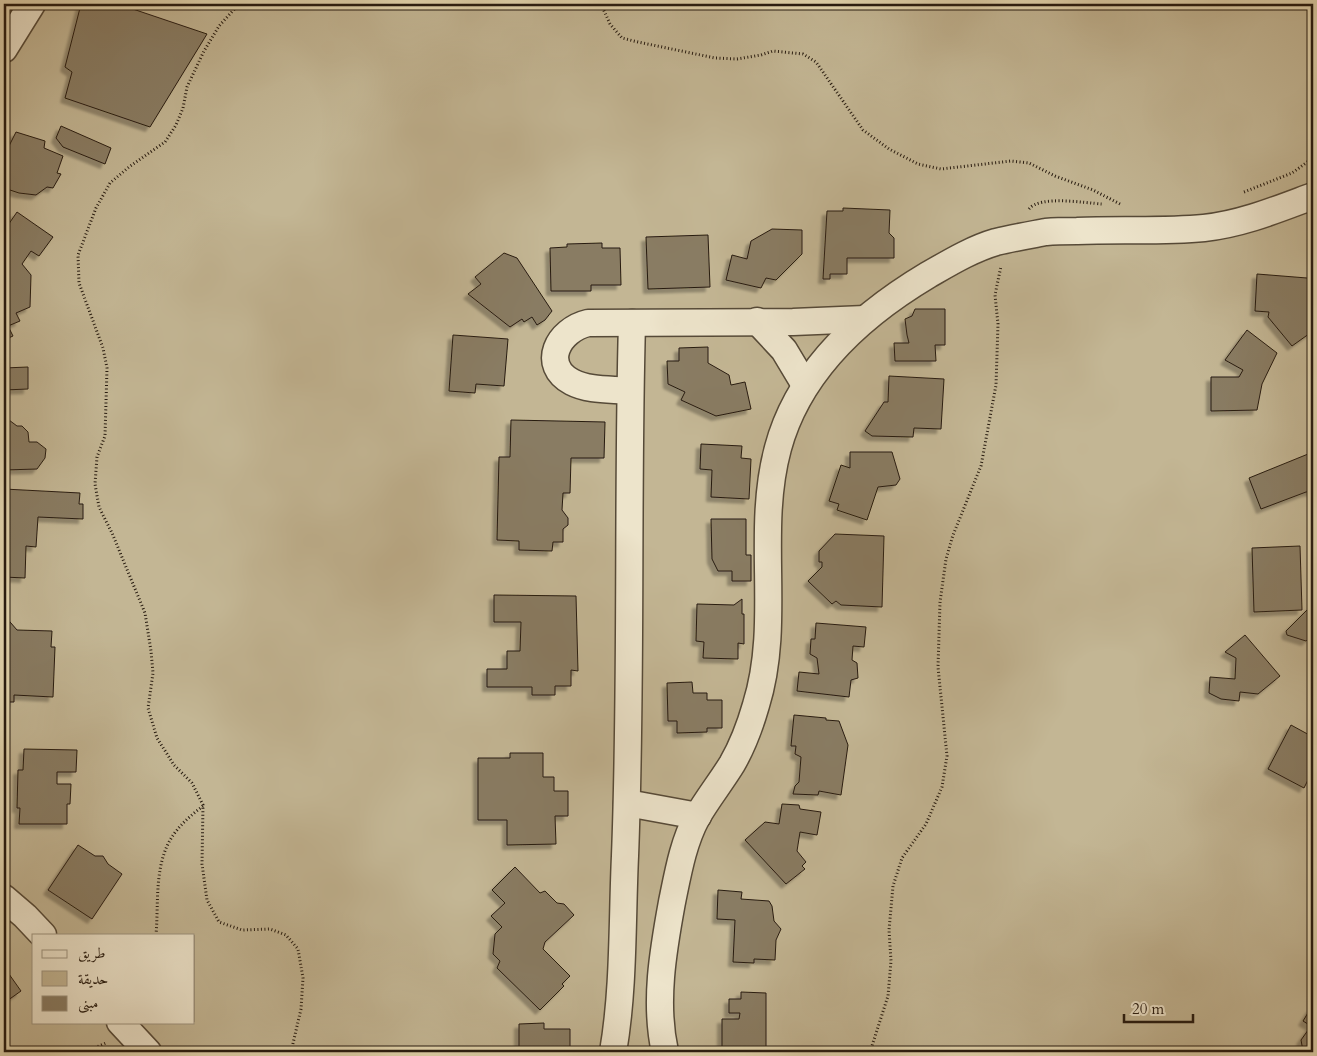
<svg xmlns="http://www.w3.org/2000/svg" width="1317" height="1056" viewBox="0 0 1317 1056" font-family="Cardo,Amiri,serif">
	<defs>
		<filter id="shadow"><feDropShadow dx="-4.5" dy="4.5" stdDeviation="1" flood-color="#0004"/></filter>
	</defs>
	<rect width="100%" height="100%" fill="#e3d6af"/>
	<filter id="stains"><feTurbulence type="fractalNoise" baseFrequency=".004" numOctaves="4"/><feColorMatrix values="0 0 0 0 .2 0 0 0 0 .09 0 0 0 0 .02 0 0 0 .5 -.17"/></filter>
	<radialGradient id="worn" r=".72"><stop offset=".6" stop-color="#630" stop-opacity="0"/><stop offset="1" stop-color="#630" stop-opacity=".3"/></radialGradient>
	<path fill="#c3b694" stroke="#756852" fill-rule="evenodd" d="M4,4H1313V1052H4ZM34,935H194V1022H34Z"/>
	<g fill="#897c63" stroke="#271b10" filter="url(#shadow)">
		<path d="M81,4H118L207,34L150,127L65,98L72,72L65,67Z"/>
		<path d="M61,126L111,148L105,164L63,147L56,138Z"/>
		<path d="M16,132L45,141L44,148L63,156L57,173L61,174L53,188L47,187L36,195L19,193L4,188V156Z"/>
		<path d="M843,208L890,210L889,233L894,238V258H847V274H830V279H823L827,211H843Z"/>
		<path d="M17,212L53,237L39,256L31,251L22,264L31,275L30,307L16,313L20,321L8,326L13,336L4,340V231Z"/>
		<path d="M772,229L802,230V254L776,280L766,278L761,288L726,280L732,255L747,259L751,241Z"/>
		<path d="M708,235L710,287L648,289L646,237Z"/>
		<path d="M602,243V248H620L621,285H591V291H551L550,248L567,247V244Z"/>
		<path d="M504,253L517,258L552,311L545,320L537,325L532,317L524,322L522,319L510,327L468,294L481,284L475,277Z"/>
		<path d="M1257,274L1307,278L1313,274V331L1292,346L1268,317L1269,312L1255,311Z"/>
		<path d="M915,309H945V345H935L936,361H895L894,343H909L907,335L905,319L912,316Z"/>
		<path d="M1247,330L1277,353L1262,384L1257,410L1211,411V377H1239L1243,370L1225,360Z"/>
		<path d="M453,335L508,339L504,386L476,384L475,393L449,391Z"/>
		<path d="M708,347V363L729,375L731,385L745,382L751,409L716,416L681,400L685,392L668,384L667,361H679V348Z"/>
		<path d="M28,367V389L4,390V368Z"/>
		<path d="M889,376L944,379L941,429L914,428L913,437L872,436L865,431L884,402H888Z"/>
		<path d="M4,420H9L17,426H22L28,432L29,442H37L46,449L45,458L37,469L4,470Z"/>
		<path d="M511,420L605,422L604,458H571L570,493H563L562,510L568,518V525L563,529V542H553L552,551L519,550V541L497,540L499,457H510Z"/>
		<path d="M701,444L742,446L741,458L751,459L749,499L711,497L712,470L700,469Z"/>
		<path d="M850,452H892L900,479L896,485L878,487L867,520L837,510L839,504L829,501L841,465L850,468Z"/>
		<path d="M1313,452V491L1306,492L1261,509L1249,478Z"/>
		<path d="M4,489L80,493L79,504H83V519L38,517L36,547L26,546L25,578L4,577Z"/>
		<path d="M711,519H746V555H751V581H732V571H718L712,559Z"/>
		<path d="M835,534L884,536L882,607L841,605L836,601L832,604L808,581L822,567V562H819V551Z"/>
		<path d="M1300,546L1302,610L1254,612L1252,548Z"/>
		<path d="M494,595L576,596L578,671L571,670V686H555V695H532V687H487V669H507V651H520L521,622H494Z"/>
		<path d="M742,599V614H744V644L738,643V659L703,658L704,642L696,641L697,604L734,605Z"/>
		<path d="M1311,606L1313,609V635L1306,641L1287,635L1286,631Z"/>
		<path d="M4,615L17,630L52,631L51,647H55L53,697L14,695V702H4Z"/>
		<path d="M816,623L866,627L864,647L853,646L852,660L857,663L858,678L851,680L849,697L797,691L799,672L819,674L817,658L810,654L811,639H815Z"/>
		<path d="M1245,635L1280,676L1258,694L1240,692L1239,701L1221,699L1209,693L1210,677L1235,679L1236,658L1225,652Z"/>
		<path d="M692,682L693,693H707V700H722V728H707V732L677,733V721H668L667,683Z"/>
		<path d="M794,715L826,718V720L839,721L848,745L841,795L819,791L818,795L793,794L795,786L799,782L801,757L795,754L796,746H791Z"/>
		<path d="M1291,725L1313,737V770L1304,788L1268,769Z"/>
		<path d="M24,749L77,750L76,772H57V784H71L70,804H67V824H19L20,808H17L18,770H23Z"/>
		<path d="M510,753H543V777H554V791H568V816H555L556,844L507,845V820H478V758H510Z"/>
		<path d="M782,804L799,805L800,809L821,812L817,835L800,832L797,851L806,862L802,866L805,869L786,884L745,840L765,822L779,824Z"/>
		<path d="M78,845L95,856H103L108,864L122,874L92,919L48,890Z"/>
		<path d="M515,867L540,893L545,891L557,903L564,904L574,915L545,942L543,949L570,976L562,984L564,986L540,1010L497,968L500,961L493,954L495,934L502,927L491,916L505,903L492,890Z"/>
		<path d="M718,890L742,892L741,899L769,901L772,906L774,921L781,929L776,940L775,960L754,959V963L733,962L735,920L717,919Z"/>
		<path d="M4,967L21,991L4,1003Z"/>
		<path d="M741,992L766,993V1052H722V1019H739L740,1013H729V999H741Z"/>
		<path d="M1311,1008H1313V1052L1303,1051L1301,1040L1311,1026L1303,1021Z"/>
		<path d="M544,1023V1029H570V1052H530V1047H519V1024Z"/>
	</g>
	<g fill="none" stroke-linecap="round" stroke-linejoin="round">
		<g stroke="#564a38" stroke-width="29">
			<g id="minor">
				<path d="M4,49L32,4"/>
				<path d="M757,321L784,350L805,385"/>
				<path d="M630,391C612,389 589,391 572,382C540,365 558,330 588,323L793,322L865,319"/>
				<path d="M627,803L698,816"/>
				<path d="M4,898L25,916L43,935"/>
				<path d="M120,1022L148,1052"/>
				<path d="M613,1052C624,989 622,920 625,856C632,678 627,500 632,323"/>
				<path d="M665,1052C654,1003 663,951 672,902C678,873 683,843 697,817C708,798 721,782 732,764C743,745 750,726 756,705C782,622 755,532 778,448C799,370 861,315 928,275C949,263 972,249 996,242C1012,238 1030,235 1046,232C1056,231 1067,231 1077,231C1120,229 1162,232 1204,228C1242,224 1278,209 1313,196"/>
			</g>
		</g>
		<g stroke="#271b10" stroke-width="3" stroke-dasharray="1 2.5" stroke-linecap="butt">
			<path d="M239,4L219,26L204,51L187,87L183,108L176,125L165,142L129,167L110,183L96,208L78,255L79,283L103,348L107,368L105,436L97,457L95,484L99,507L112,533L145,613L151,651L153,673L148,708L157,738L174,765L192,783L203,805L202,864L207,900L219,922L242,930L270,929L286,935L298,949L303,978L301,1009L291,1052"/>
			<path d="M601,4L610,24L622,38L638,42L715,58L737,59L761,55L773,51L803,54L816,62L863,130L889,149L918,164L941,169L1011,161L1029,163L1055,176L1093,190L1120,204"/>
			<path d="M1244,192L1292,173L1313,158"/>
			<path d="M1029,209C1040,195 1085,203 1102,204"/>
			<path d="M156,935C159,900 153,859 177,830C184,821 194,813 203,806"/>
			<path d="M85,1052L106,1043"/>
			<path d="M870,1052L888,996L891,961L889,930L893,886L902,858L926,824L942,787L947,756L938,667L940,602L946,559L953,535L981,466L996,385L998,324L995,295L1001,266"/>
		</g>
		<use href="#minor" stroke="#ede4cb" stroke-width="26"/>
	</g>
	<rect width="1317" height="1056" fill="none" stroke="#e3d6af" stroke-width="20"/>
	<rect x="5" y="5" width="1307" height="1046" fill="none" stroke="#271b10" stroke-width="2.5"/>
	<rect x="10" y="10" width="1297" height="1036" fill="none" stroke="#271b10"/>
	<rect x="32" y="934" width="162" height="90" fill="#ede4cb" stroke="#9e9480"/>
	<rect x="42" y="950" width="25" height="8" fill="#ede4cb" stroke="#9e9480"/>
	<text x="78" y="958" font-size="15" fill="#271b10">طريق</text>
	<rect x="42" y="971" width="25" height="15" fill="#c3b694" stroke="#9e9480"/>
	<text x="78" y="984" font-size="15" fill="#271b10">حديقة</text>
	<rect x="42" y="996" width="25" height="15" fill="#897c63" stroke="#9e9480"/>
	<text x="78" y="1008" font-size="15" fill="#271b10">مبنى</text>
	<path d="M1124 1014v8h69v-8" fill="none" stroke="#271b10" stroke-width="2.5"/>
	<text x="1132" y="1014" font-size="15" fill="#271b10" stroke="#ede4cb" stroke-width="4" paint-order="stroke">20 m</text>
	<rect width="100%" height="100%" filter="url(#stains)"/>
	<rect width="100%" height="100%" fill="url(#worn)"/>
</svg>
